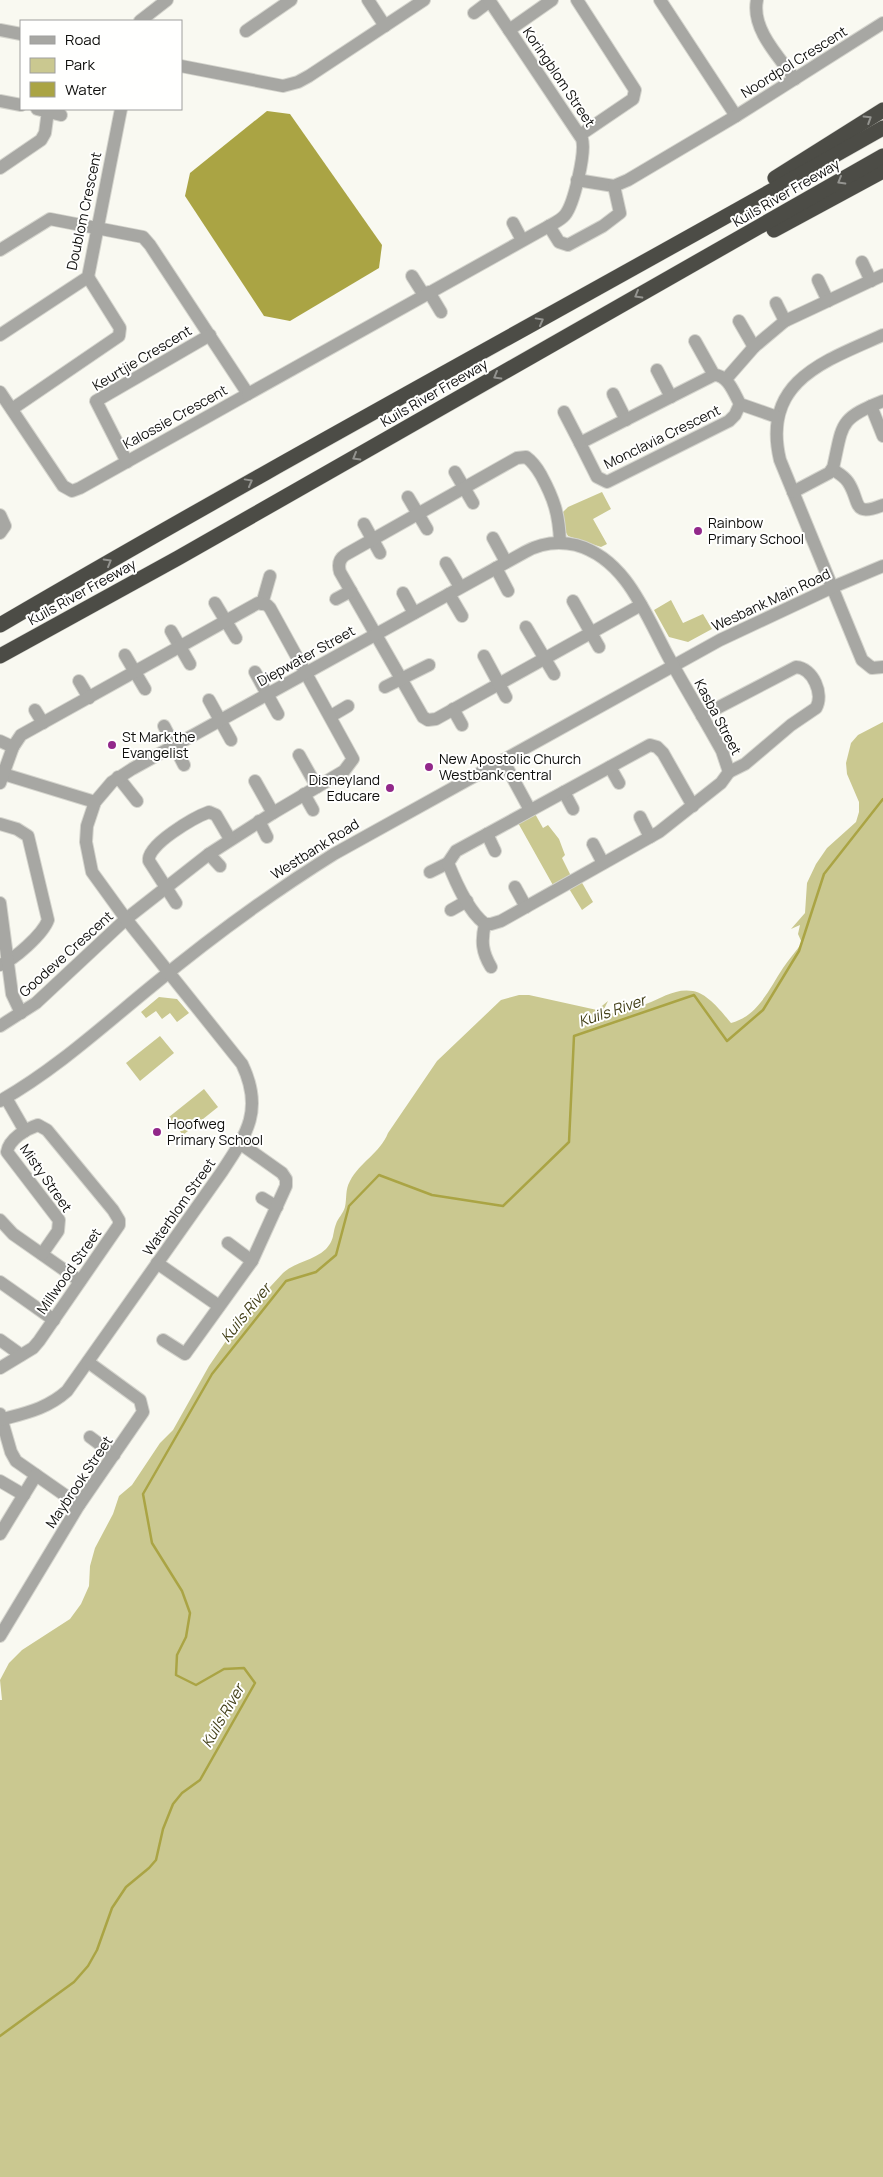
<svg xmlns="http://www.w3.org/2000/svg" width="883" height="2177" viewBox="0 0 883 2177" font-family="Manrope,sans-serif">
	<rect width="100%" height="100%" fill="#f9f9f1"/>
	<g fill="#cac890">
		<path d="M602,492L611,509L593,519L607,544L601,547L568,536L564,529L563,512L568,507Z"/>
		<path d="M671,600L683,623L703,614L712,629L688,642L669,637L654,610Z"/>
		<path d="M883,722V2177H0V1700H2L0,1680L9,1663L22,1650L70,1619L81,1604L89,1586L90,1566L95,1548L113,1514L119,1496L132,1485L160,1443L173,1430L209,1366L243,1316L283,1273C295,1262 313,1261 326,1249C335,1239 332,1235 336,1224C338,1218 343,1214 345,1207C347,1198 345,1190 350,1181C360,1162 380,1153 388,1133L437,1061L501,1000L519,995H529L597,1010L608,1001L601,1015C617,1013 631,1010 646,1004C662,998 675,988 693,991C707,993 722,1012 731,1023C758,1016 769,989 783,968C789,959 796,951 802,943L798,934L800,925L791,929L805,913L807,883L816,864L827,848L856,822L859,812V802L847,774L846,763L851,743L858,735Z"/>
		<path d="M534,812L543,828L548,825L559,839L565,855L562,858L572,878L554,887L517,821Z"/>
		<path d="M581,881L593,902L582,910L568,887Z"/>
		<path d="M159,997L177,999L189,1013L177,1022L170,1013L162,1019L156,1011L146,1018L141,1012Z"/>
		<path d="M160,1036L174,1053L140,1081L126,1063Z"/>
		<path d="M204,1089L218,1107L183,1135L169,1117Z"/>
	</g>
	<path fill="#aaa444" d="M267,111L290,114L382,245L379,268L290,321L264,316L185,196L190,173Z"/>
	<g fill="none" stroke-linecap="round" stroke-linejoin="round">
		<path stroke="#aaa444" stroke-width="2.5" d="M0,2036L74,1982L88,1966L97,1950L112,1908L126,1887L149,1868L156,1860L163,1829L173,1804L182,1793L200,1780L255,1683L244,1668L224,1669L196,1685L176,1675L177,1655L186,1637L190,1613L182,1591L152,1543L143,1494L212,1374L286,1281L316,1272L336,1255L349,1206L379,1175L432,1195L503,1206L569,1142L574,1036L694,995L727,1041L763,1010L799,951L824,874L883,799"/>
		<g stroke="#d4d4cd" stroke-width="14">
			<g id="minor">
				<path d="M368,0L385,26"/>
				<path d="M577,0L635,90L633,99L580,135"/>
				<path d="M660,0L736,116"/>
				<path d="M757,0C751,29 779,57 795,79"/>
				<path d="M474,13L490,1"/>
				<path d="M140,21L167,0"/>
				<path d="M0,30L21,34"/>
				<path d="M509,30L552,0"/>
				<path d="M246,31L291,0"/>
				<path d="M181,66L283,86L298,82L309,76L424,0"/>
				<path d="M0,101L21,105"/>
				<path d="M37,109L61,115"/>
				<path d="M0,168L41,140L45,133L48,111"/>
				<path d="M577,180L614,186L628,180L736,116L883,23"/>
				<path d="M513,223L522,240"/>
				<path d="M549,226L559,242L568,245L603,226L620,213L614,186"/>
				<path d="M0,250L50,219L143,237L150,245L248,394L80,488L72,491L63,486L0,392"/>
				<path d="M862,262L871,281"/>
				<path d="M412,276L424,295"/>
				<path d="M818,280L828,301"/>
				<path d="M429,292L441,312"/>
				<path d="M776,303L785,321"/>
				<path d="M739,321L754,347"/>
				<path d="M0,335L88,277L121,109"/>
				<path d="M883,335C825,361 761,381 780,460L862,660L872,668L883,667"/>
				<path d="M695,341L714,375"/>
				<path d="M657,370L671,397"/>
				<path d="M726,379L754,347L785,321L883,275"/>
				<path d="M248,394L549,226C554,223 561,220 565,215C574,204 586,152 582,139L489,0"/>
				<path d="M613,394L626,420"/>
				<path d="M740,404C734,393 728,375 714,375L580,443L597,477L607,482L729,421L735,415L740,404L777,417"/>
				<path d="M871,406L883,436"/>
				<path d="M12,409L119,336L120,328L88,277"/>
				<path d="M564,412L580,443"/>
				<path d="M127,462L96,401L210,335"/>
				<path d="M832,469C838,473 844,476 848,482C861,501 851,518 883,505"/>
				<path d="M455,472L473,503"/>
				<path d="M793,492L829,473L833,468C843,424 838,419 883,401"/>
				<path d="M408,497L427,529"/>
				<path d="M0,515L5,526L0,533"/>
				<path d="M364,524L380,553"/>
				<path d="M493,538L506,562"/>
				<path d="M560,542C559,514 554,499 541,475C537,468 533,462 526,457L517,458L345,555C339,559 338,565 340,572L423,717L428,720L436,719L641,605"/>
				<path d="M446,563L460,587"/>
				<path d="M496,568L508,591"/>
				<path d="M403,593L414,613"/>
				<path d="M449,594L462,616"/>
				<path d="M336,599L351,591"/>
				<path d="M573,601L599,647"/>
				<path d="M215,603L236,638"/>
				<path d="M262,604L270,576"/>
				<path d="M526,627L554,674"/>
				<path d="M171,631L190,664"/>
				<path d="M125,655L145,689"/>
				<path d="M484,656L506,697"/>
				<path d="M255,672L278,714"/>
				<path d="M79,681L89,698"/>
				<path d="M385,687L429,665"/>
				<path d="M209,700L231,740"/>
				<path d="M453,709L462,725"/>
				<path d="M35,710L43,723"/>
				<path d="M331,716L348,706"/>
				<path d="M702,716L796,667C813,668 824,694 816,708L791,725L745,764L729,772"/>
				<path d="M164,726L184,765"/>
				<path d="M0,741L13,747"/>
				<path d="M299,755L317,787"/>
				<path d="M503,760L530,810"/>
				<path d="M610,767L619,783"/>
				<path d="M0,773L95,802"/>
				<path d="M118,777L137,801"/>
				<path d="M255,781L273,813"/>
				<path d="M0,783L13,747L21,735L258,603L267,605L270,608L353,759L344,771L273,813L209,854L126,919L36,1003L0,1026"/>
				<path d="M564,792L573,809"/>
				<path d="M304,794L313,810"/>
				<path d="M640,817L650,837"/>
				<path d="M259,821L267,837"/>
				<path d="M0,824L17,829L28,836L48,920C43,934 14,960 0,965"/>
				<path d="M487,834L495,851"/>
				<path d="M593,844L603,863"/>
				<path d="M209,854L220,866"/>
				<path d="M430,872L448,863"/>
				<path d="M515,887L526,907"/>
				<path d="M0,903L12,994L21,1013"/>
				<path d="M176,903L149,861C146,845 195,817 209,812L216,815L230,839"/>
				<path d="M451,910L467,901"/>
				<path d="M485,924C468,911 456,883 448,863L456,851L650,745L657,747L663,753L693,806"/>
				<path d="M6,1098L25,1131"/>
				<path d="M0,1101C55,1070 103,1026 152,986C210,938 270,894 334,854L720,640L833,587L883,566"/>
				<path d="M262,1198L277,1207"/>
				<path d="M0,1220L13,1234L80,1281"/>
				<path d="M228,1243L252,1261"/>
				<path d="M157,1263L219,1306"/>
				<path d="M0,1282L54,1320"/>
				<path d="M0,1340L21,1355"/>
				<path d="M163,1340L185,1354L252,1261L286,1186V1179L282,1173L241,1144"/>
				<path d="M0,1368L33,1348L39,1341L119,1225V1220L113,1210L47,1130L38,1125C26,1129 9,1139 7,1152L59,1220L58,1231L42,1254"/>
				<path d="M0,1414L11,1452L16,1461L79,1505"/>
				<path d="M0,1420C25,1413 47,1409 67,1391L221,1173C247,1134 264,1110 242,1064L126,919L92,872L86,842L87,826L95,802L112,782L132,769L525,552C541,543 558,541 576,545C627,559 646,616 669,658C686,689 705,720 722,751L729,772L721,783L659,832L501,921L491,924H485C481,941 482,952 491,967"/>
				<path d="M90,1437L114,1455"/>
				<path d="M0,1481L24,1495"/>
				<path d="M0,1534L36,1475"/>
				<path d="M0,1636L79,1505L143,1412L140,1400L88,1362"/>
			</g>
		</g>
		<g stroke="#d4d4cd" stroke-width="16">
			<g id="highway">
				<path d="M775,178L883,110"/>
				<path d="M774,230L883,171"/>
				<path d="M0,625C292,454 589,295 883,128"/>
				<path d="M0,656L178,558L883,156"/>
			</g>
		</g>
		<use href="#minor" stroke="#a7a7a3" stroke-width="12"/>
		<use href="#highway" stroke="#4c4c46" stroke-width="15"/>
	</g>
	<defs><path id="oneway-chevron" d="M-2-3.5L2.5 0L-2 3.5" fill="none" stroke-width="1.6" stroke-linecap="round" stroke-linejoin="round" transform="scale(1.25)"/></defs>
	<g stroke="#949490">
		<use href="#oneway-chevron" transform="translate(868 119) rotate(-32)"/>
		<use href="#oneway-chevron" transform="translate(841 181) rotate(150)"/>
		<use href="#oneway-chevron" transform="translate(638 295) rotate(150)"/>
		<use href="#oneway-chevron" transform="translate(540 321) rotate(-29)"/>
		<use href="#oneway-chevron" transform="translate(497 376) rotate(150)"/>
		<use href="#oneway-chevron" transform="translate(356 457) rotate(150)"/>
		<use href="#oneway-chevron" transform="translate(249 482) rotate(-29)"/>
		<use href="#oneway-chevron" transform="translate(108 562) rotate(-30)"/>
	</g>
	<g fill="#92288a" stroke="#fffffe" stroke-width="2">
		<circle cx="698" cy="531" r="5"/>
		<circle cx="112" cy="745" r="5"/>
		<circle cx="429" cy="767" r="5"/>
		<circle cx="390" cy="788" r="5"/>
		<circle cx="157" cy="1132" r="5"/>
	</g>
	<g text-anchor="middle" stroke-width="4" stroke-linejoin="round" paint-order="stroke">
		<g font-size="14" fill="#0f0f0d" stroke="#fffffe">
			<text transform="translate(794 62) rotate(-32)" y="5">Noordpol Crescent</text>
			<text transform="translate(559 77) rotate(56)" y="5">Koringblom Street</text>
			<text transform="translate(786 193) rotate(-30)" y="5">Kuils River Freeway</text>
			<text transform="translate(84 211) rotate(-78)" y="5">Doublom Crescent</text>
			<text transform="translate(142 358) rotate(-31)" y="5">Keurtjie Crescent</text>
			<text transform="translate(434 393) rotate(-30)" y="5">Kuils River Freeway</text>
			<text transform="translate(175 417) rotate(-29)" y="5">Kalossie Crescent</text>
			<text transform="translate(662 437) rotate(-26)" y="5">Monclavia Crescent</text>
			<text transform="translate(82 592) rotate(-29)" y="5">Kuils River Freeway</text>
			<text transform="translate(771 600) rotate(-25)" y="5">Wesbank Main Road</text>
			<text transform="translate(306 656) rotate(-29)" y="5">Diepwater Street</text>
			<text transform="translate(718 717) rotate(62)" y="5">Kasba Street</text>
			<text transform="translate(315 849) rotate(-32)" y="5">Westbank Road</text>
			<text transform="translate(66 954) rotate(-42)" y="5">Goodeve Crescent</text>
			<text transform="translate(46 1178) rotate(55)" y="5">Misty Street</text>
			<text transform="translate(179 1207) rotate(-55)" y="5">Waterblom Street</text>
			<text transform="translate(69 1271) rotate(-55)" y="5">Millwood Street</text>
			<text transform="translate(79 1482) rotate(-56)" y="5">Maybrook Street</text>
		</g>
		<g font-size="14" fill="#0f0f0d" stroke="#fffffe" text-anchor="start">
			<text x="708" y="528">Rainbow<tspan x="708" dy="16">Primary School</tspan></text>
			<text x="122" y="742">St Mark the<tspan x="122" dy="16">Evangelist</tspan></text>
			<text x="439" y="764">New Apostolic Church<tspan x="439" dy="16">Westbank central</tspan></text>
			<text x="380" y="785" text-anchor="end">Disneyland<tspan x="380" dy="16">Educare</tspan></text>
			<text x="167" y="1129">Hoofweg<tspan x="167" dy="16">Primary School</tspan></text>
		</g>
		<g font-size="15" font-style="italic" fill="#413e16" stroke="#fffffe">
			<text transform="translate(612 1011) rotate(-19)" y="5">Kuils River</text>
			<text transform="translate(246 1313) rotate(-51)" y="5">Kuils River</text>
			<text transform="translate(223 1716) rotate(-60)" y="5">Kuils River</text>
		</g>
	</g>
	<rect x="20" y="20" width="162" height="90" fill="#fffffe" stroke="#9f9f9e"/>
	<rect x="30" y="36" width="25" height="8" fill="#a7a7a3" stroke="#9f9f9e"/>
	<text x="65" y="45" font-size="15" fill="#0f0f0d">Road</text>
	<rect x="30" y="58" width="25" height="15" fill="#cac890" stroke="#9f9f9e"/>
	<text x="65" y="70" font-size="15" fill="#0f0f0d">Park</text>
	<rect x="30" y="82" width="25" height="15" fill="#aaa444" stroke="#9f9f9e"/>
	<text x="65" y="95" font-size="15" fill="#0f0f0d">Water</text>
</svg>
